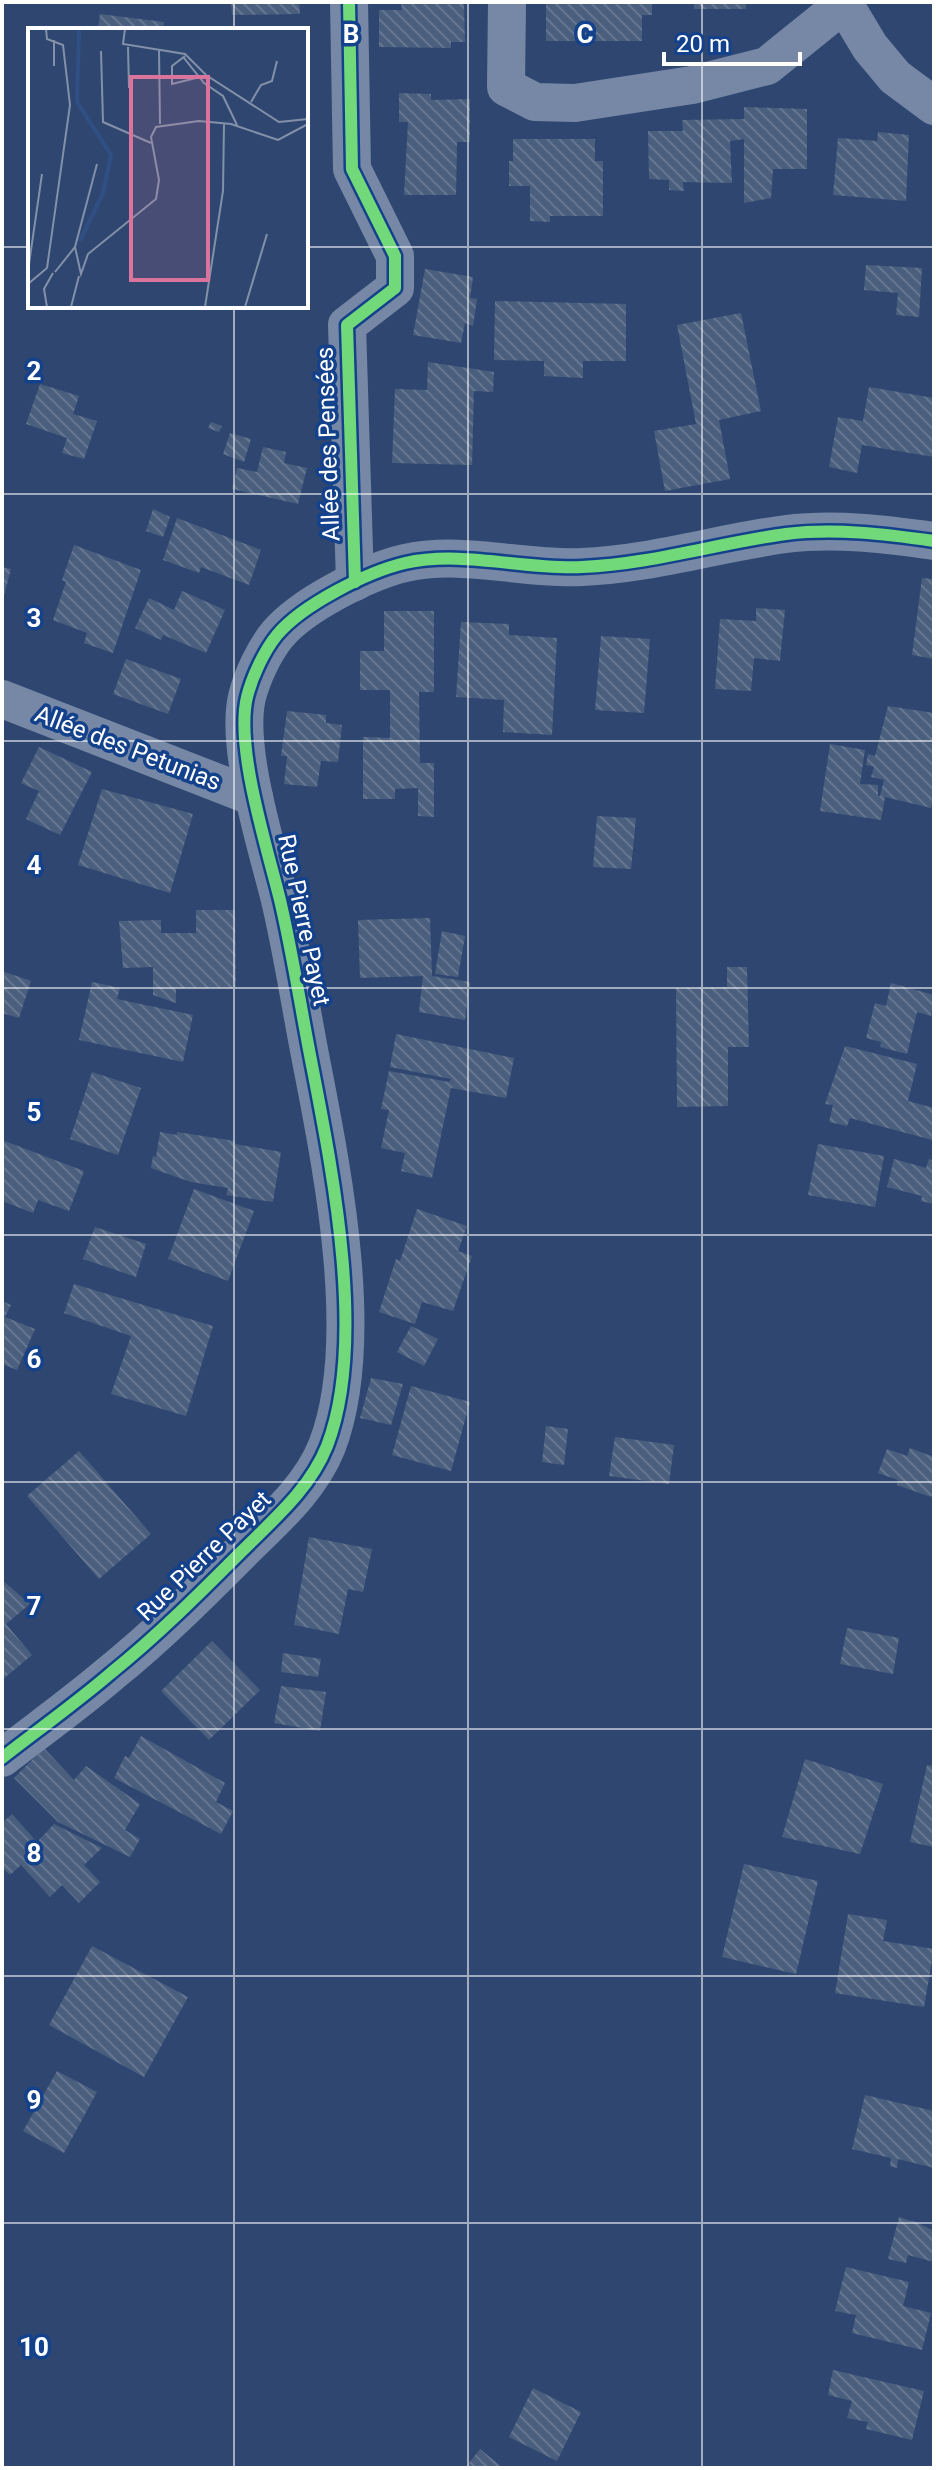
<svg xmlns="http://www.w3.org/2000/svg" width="936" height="2470" viewBox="0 0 936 2470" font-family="Roboto,sans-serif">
	<defs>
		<pattern id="building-back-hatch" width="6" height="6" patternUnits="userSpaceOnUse" patternTransform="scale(2)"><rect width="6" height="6" fill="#4a5e7e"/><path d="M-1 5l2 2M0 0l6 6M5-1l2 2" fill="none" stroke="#657691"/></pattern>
	</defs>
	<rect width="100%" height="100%" fill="#2f4770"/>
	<g fill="url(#building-back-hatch)">
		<path d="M231,2H299L300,14L232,15Z"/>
		<path d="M401,2H464L465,42H451V48L379,47V10H402Z"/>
		<path d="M546,2H652V15H642V41H546Z"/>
		<rect x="694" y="2" width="52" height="7"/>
		<path d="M100,14L164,22L163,30H98Z"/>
		<rect x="306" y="52" width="3" height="29"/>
		<path d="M399,93L431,94V100L470,99V142H457L456,195H404L408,122H399Z"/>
		<path d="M744,107L807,109V169H773L771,198L744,203V139L730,141L732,183L683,182L684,191L669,190V180L649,179L648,131H683L682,120L744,119Z"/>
		<path d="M878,132L909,135L906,201L833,195L838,138L877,141Z"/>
		<path d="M513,139H595V161H603V216H550V222L530,221V186H509V161H513Z"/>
		<path d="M866,265L922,268L919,317L896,315L898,293L864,290Z"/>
		<path d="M425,269L473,277L470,298L477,299L473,326L465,323L461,343L413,335Z"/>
		<path d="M495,301L626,304V361H583V378L544,376V361L494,360Z"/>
		<path d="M741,313L761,411L719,420L730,479L665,491L654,431L696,424L677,325Z"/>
		<path d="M428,362L494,372L493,392L474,391L472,465L392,463L395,389L427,390Z"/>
		<path d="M40,384L79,396L73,414L97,421L84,459L62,453L67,438L26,424Z"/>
		<path d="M869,387L934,398V457L862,445L857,473L829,467L838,417L863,421Z"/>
		<path d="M211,422L222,426L219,432L208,428Z"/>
		<path d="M230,433L251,439L244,462L223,454Z"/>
		<path d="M263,447L286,452L284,463L307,468L298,504L232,489L237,468L257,472Z"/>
		<path d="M153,509L170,517L163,537L146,531Z"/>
		<path d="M177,518L261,550L249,585L201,567L199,573L163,560Z"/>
		<path d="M74,545L141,570L113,653L84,643L87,633L53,620L66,582L62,580Z"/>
		<path d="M2,567L11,569L3,599H2Z"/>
		<path d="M922,578L934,579V659L912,655Z"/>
		<path d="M182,591L225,610L206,653L163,635L161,640L135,628L149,598L174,610Z"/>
		<path d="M756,608L785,610L780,661L754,658L751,691L715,689L720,619L756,621Z"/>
		<path d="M384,611H434V692H419L420,763H434V817L418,816V788L395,789V799H363V737L390,738V690H360V651H384Z"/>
		<path d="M461,622L509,624V635L557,638L552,735L503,732L504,700L456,697Z"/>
		<path d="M601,636L650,639L644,713L595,710Z"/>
		<path d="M126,659L181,679L168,714L113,694Z"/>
		<path d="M888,706L934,713V794L931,808L885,797L881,820L820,811L830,744L865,750L860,784L878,785V796H880L884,780L871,777L874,767L866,765L868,754L875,756Z"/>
		<path d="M287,711L326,715V723L342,725L338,762L321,761L317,787L284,784L287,756H281Z"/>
		<path d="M39,747L92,772L60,835L26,819L39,791L21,783Z"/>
		<path d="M102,789L193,814L170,893L78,865Z"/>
		<path d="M597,816L636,818L631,869L593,867Z"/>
		<path d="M196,910H235L236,988H176V1003L153,995V967L123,968L119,921L161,920V933H196Z"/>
		<path d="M430,918L432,976L470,982L465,1020L419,1012L423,976L360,978L358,920Z"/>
		<path d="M442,931L465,936L458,977L435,974Z"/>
		<path d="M727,967H747L749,1047H728V1106L677,1107L676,988L727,987Z"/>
		<path d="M2,971L31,981L19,1018L2,1013Z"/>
		<path d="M92,982L120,988L117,999L193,1015L183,1062L79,1040Z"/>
		<path d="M891,983L934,995L931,1016L917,1012L907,1054L880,1047L881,1042L866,1038L875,1003L886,1006Z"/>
		<path d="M396,1034L514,1058L506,1098L451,1088L432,1178L401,1171L405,1153L381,1148L389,1110L381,1109L389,1071L449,1082L451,1079L390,1067Z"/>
		<path d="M845,1046L917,1064L908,1101L934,1108L932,1140L850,1118L847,1126L829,1122L833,1105L825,1104Z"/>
		<path d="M92,1072L141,1088L118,1155L70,1139Z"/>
		<path d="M160,1132L177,1135V1132L235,1141V1144L281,1152L273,1202L226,1195L228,1188L191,1182L151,1168L153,1156L156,1157Z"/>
		<path d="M2,1140L84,1171L69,1211L38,1200L33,1213L2,1201Z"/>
		<path d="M818,1144L884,1156L875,1207L808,1195Z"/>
		<path d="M894,1159L926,1168L929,1159L934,1161V1204L921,1201L922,1196L887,1187Z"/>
		<path d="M194,1189L254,1211L228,1281L168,1259Z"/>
		<path d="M417,1209L467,1226L458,1251L472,1256L453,1311L422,1302L415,1324L379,1312L396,1259L400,1261Z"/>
		<path d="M95,1227L146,1244L136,1277L83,1259Z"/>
		<path d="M74,1284L213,1326L186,1416L111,1394L131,1336L64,1313Z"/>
		<path d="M2,1301L11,1305L5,1317L35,1329L17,1370L2,1364Z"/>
		<path d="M411,1326L438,1339L424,1366L397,1352Z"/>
		<path d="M371,1378L403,1384L391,1425L360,1418Z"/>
		<path d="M411,1386L470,1402L451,1471L392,1455Z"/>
		<path d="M546,1426L568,1429L564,1465L542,1462Z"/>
		<path d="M615,1437L674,1445L669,1484L609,1476Z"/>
		<path d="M910,1448L934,1457V1491L931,1497L897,1485L898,1480L878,1473L887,1449L907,1456Z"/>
		<path d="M79,1451L151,1534L99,1579L27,1496Z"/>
		<path d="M309,1537L372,1549L363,1592L348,1589L339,1634L294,1625Z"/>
		<path d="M2,1580L30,1604L6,1624L32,1655L2,1680Z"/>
		<path d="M847,1628L899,1638L893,1674L840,1664Z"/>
		<path d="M212,1641L260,1690L209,1740L161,1691Z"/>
		<path d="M283,1653L321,1659L318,1677L281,1672Z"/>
		<path d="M281,1686L326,1692L320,1731L274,1723Z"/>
		<path d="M141,1736L225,1783L216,1802L233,1811L221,1834L114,1778L125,1756L129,1758Z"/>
		<path d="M44,1748L74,1780L86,1766L140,1804L125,1830L140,1839L130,1857L58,1822L14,1778Z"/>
		<path d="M805,1759L883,1784L860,1854L782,1837Z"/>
		<path d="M927,1765L934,1766V1847L910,1842Z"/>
		<path d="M12,1814L37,1842L54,1824L102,1848L84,1865L100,1882L79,1903L62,1885L50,1897L21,1865L10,1875L2,1867V1823Z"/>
		<path d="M744,1864L818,1881L796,1974L722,1957Z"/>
		<path d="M848,1914L887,1920L883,1941L934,1949L924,2007L835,1993Z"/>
		<path d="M92,1946L188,1997L144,2077L49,2025Z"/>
		<path d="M57,2071L97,2092L64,2153L23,2131Z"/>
		<path d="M865,2095L934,2111V2168L898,2159L897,2168L890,2166L891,2158L852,2149Z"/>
		<path d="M899,2217L918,2223L934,2231V2262L908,2255L906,2263L888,2259Z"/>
		<path d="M846,2267L909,2282L903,2306L931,2313L922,2350L852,2333L856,2315L835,2311Z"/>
		<path d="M833,2370L924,2391L912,2440L866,2429L868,2422L847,2418L852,2401L828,2395Z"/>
		<path d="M533,2388L581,2412L557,2461L509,2437Z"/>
		<path d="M480,2449L503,2468H465Z"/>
	</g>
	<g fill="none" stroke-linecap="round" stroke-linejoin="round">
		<g stroke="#7688a5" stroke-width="38">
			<path d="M349,2L352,169L395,256V288L347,325L355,582"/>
			<path d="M507,2L506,87L535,102L575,103L692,85L767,66L845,3"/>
			<path d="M843,2L870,47L895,77L934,106"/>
			<path d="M2,699L254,797"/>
			<path d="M2,1758C38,1730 76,1703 111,1673C157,1636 199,1594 241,1552C273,1520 310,1489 327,1446C368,1340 331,1164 310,1055C300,1003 292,951 280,900C267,847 235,748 247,697C252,677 264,651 277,635C302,605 367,572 405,563C463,550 524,570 582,567C652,564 718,543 786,534C835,528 885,534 934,541"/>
		</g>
		<g stroke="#14418b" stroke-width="17">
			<g id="cycleway">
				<path d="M349,2L352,169L395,256V288L347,325L355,582"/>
				<path d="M2,1758C38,1730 76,1703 111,1673C157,1636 199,1594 241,1552C273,1520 310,1489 327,1446C368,1340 331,1164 310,1055C300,1003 292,951 280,900C267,847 235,748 247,697C252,677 264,651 277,635C302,605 367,572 405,563C463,550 524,570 582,567C652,564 718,543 786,534C835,528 885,534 934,541"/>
			</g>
		</g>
		<use href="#cycleway" stroke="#71d979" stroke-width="12"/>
	</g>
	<path fill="none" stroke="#fff" stroke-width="2" stroke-opacity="0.55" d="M234,2V30M468,2V2468M702,2V2468M2,247H30M306,247H934M234,306V2468M2,494H934M2,741H934M2,988H934M2,1235H934M2,1482H934M2,1729H934M2,1976H934M2,2223H934"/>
	<g text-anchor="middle" stroke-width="7" stroke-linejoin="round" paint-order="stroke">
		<g font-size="24" fill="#fff" stroke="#14418b">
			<text transform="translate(328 444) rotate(-92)" y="8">Allée des Pensées</text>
			<text transform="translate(128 748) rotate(21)" y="8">Allée des Petunias</text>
			<text transform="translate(304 920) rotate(78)" y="8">Rue Pierre Payet</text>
			<text transform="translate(204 1556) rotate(-44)" y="8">Rue Pierre Payet</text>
		</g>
	</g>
	<g transform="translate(28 28)">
		<rect width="280" height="280" fill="#2f4770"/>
		<path fill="none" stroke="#2f4f85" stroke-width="4" d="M51,1L49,74L83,127L75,165L52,213"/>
		<path fill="none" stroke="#8291a9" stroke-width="2" d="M18,1L19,11L35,17L42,77L19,240M97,1L95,16L157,26L178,47L251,94L280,91M26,12V38M100,19L101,60M131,22L132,96M73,23L75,94L123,115M157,28L144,38V56L172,49M156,30L176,55L195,68L209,97M223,74L233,57L244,53L249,33M47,219L69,136M0,243L14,146M27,244L47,219L53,246L60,226L128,171L131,152L123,109L128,99L171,93L203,96L250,112L280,96M0,256L19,240M19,279L16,261L25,245M43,279L51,248M177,279L195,163L196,96M217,279L239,206"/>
		<path fill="#da749d" fill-opacity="0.15" stroke="#da749d" stroke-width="4" d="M103,49H180V252H103Z"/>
		<rect width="280" height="280" fill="none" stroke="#fff" stroke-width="4"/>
	</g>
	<g font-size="26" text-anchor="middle" font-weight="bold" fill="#fff" stroke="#14418b" stroke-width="7" stroke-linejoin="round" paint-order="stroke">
		<text x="351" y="43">B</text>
		<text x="585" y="43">C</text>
		<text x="34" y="380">2</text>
		<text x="34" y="627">3</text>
		<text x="34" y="874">4</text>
		<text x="34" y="1121">5</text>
		<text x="34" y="1368">6</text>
		<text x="34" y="1615">7</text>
		<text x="34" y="1862">8</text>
		<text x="34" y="2109">9</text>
		<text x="34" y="2356">10</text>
	</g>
	<rect width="936" height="2470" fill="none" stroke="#ffffff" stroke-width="8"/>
	<path d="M664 52v12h136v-12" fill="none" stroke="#ffffff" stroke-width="4"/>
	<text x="676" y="52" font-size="24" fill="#ffffff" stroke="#14418b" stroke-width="6" paint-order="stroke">20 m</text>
</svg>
